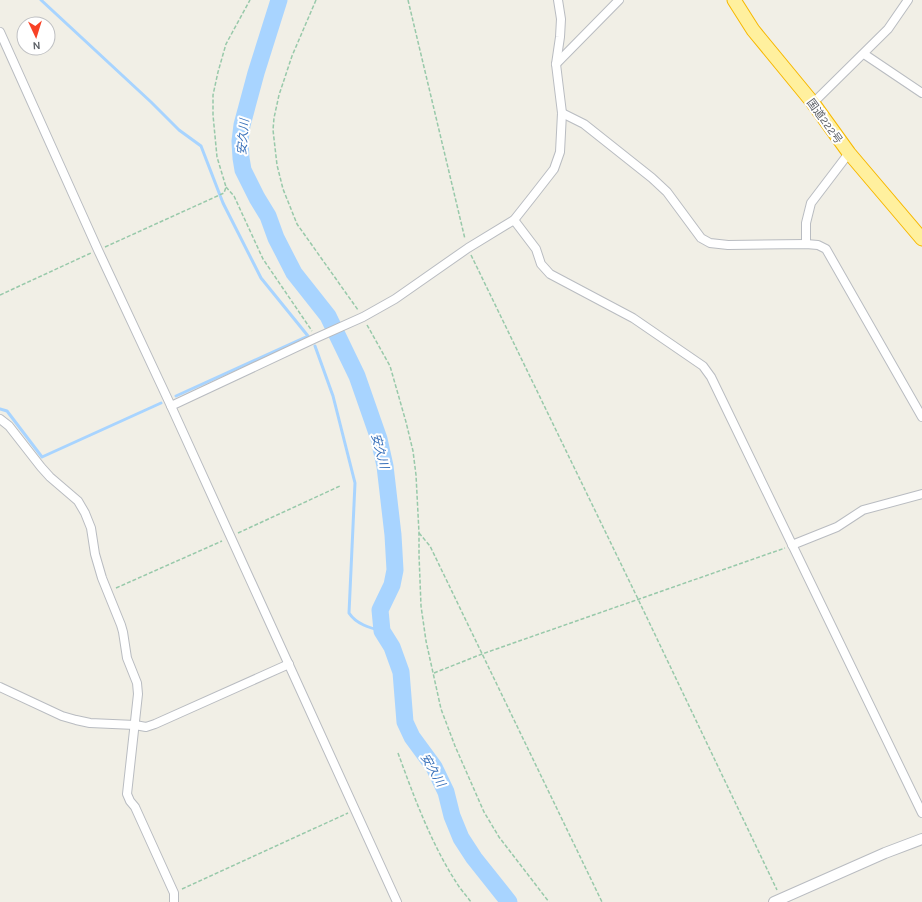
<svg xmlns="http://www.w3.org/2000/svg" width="922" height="902" viewBox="0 0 922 902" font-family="Karla,'Noto Sans JP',sans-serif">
	<rect width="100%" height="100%" fill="#f1efe6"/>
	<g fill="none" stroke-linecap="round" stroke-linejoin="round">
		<g stroke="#a8d4ff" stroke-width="3">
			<path d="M41,0L151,102L179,130L201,146L223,203L261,278L308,336L176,396"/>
			<path d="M315,346L333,396L355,483L349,613C356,624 370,628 382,631"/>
			<path d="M0,409L7,411L42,457L161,403"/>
		</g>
		<path stroke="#a8d4ff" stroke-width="17" d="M279,0L256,73L242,125L240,141L241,158L243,170L257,198L268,216L276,238L294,273L328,316L357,376L379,439L385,466L393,535L395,570L392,585L380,610L382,631L392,647L401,672L405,722L412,737L434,767L446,792L452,816L461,838L474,858L509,902"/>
		<g stroke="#b9bcc1" stroke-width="10">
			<g id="minor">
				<path d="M0,32L98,250L171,406L397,902"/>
				<path d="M864,54L922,93"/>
				<path d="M556,64L619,0"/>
				<path d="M813,103L888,29L908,0"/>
				<path d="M562,113L584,124L652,178L667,192L701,238L710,243L728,245L806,244L818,245L826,249L922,417"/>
				<path d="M514,220L536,249L541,264L550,274L633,318L703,366L711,377L922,813"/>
				<path d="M806,244V223L811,203L849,153"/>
				<path d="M171,406L316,338L363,317L395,299L468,248L514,220L533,196L554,169L560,152L562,113L556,64L560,37L561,19L558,0"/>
				<path d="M0,419L9,426L41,467L50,477L78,501L85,513L91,528L95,554L102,578L121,625L123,632L127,658L137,683L138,694L127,794L130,801L135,807L174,893V902"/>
				<path d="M792,545L837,527L863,510L922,494"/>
				<path d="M0,687L62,716L76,720L90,723L135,725L146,727L155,724L289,664"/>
			</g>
		</g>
		<g stroke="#b9bcc1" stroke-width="12">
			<path id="tertiary" d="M774,902L885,853L922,839"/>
		</g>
		<g stroke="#f7b800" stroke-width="15">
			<path id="trunk" d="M734,0L753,30L813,103L849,153L922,239"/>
		</g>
		<g stroke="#98c9aa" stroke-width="1.5" stroke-dasharray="4 2" stroke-linecap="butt">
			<path d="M316,0L292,56L279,95L274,118L273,130L277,165L283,189L297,224L358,310"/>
			<path d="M408,0L465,239"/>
			<path d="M226,187L234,196L263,259L312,331"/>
			<path d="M105,247L224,193L226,187L217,157L213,115V95L218,72L226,44L250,0"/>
			<path d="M471,255L638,599L777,890"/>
			<path d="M0,295L91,253"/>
			<path d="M367,325L390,366L406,422L413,451L416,475L419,533V555L421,606L426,641L441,709L455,746L484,812L499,837L549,902"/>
			<path d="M238,533L340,486"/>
			<path d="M419,533L430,546L602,902"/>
			<path d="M116,588L222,541"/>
			<path d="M434,673L482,654L785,548"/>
			<path d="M398,753C414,797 431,843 456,882C460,889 466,895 471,902"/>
			<path d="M182,889L348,813"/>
		</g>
		<use href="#minor" stroke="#fff" stroke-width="8"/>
		<use href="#tertiary" stroke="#fff" stroke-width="10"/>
		<use href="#trunk" stroke="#fff09e" stroke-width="13"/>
	</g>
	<g text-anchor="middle" stroke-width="4" stroke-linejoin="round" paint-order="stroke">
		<g font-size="11" fill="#5e6268" stroke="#fff">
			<text transform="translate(825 121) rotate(54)" y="4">国道222号</text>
		</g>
		<g font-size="12" font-style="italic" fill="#3a72bb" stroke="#fff">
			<text transform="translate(243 137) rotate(-85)" y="4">安久川</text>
			<text transform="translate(380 451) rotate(75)" y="4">安久川</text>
			<text transform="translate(433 770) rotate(60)" y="4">安久川</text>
		</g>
	</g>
	<g transform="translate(36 36) rotate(176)"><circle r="19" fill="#ffffff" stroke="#bfc0c3"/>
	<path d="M0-3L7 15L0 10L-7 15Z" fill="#f84226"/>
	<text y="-6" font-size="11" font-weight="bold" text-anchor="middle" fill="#5e6268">N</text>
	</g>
</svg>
